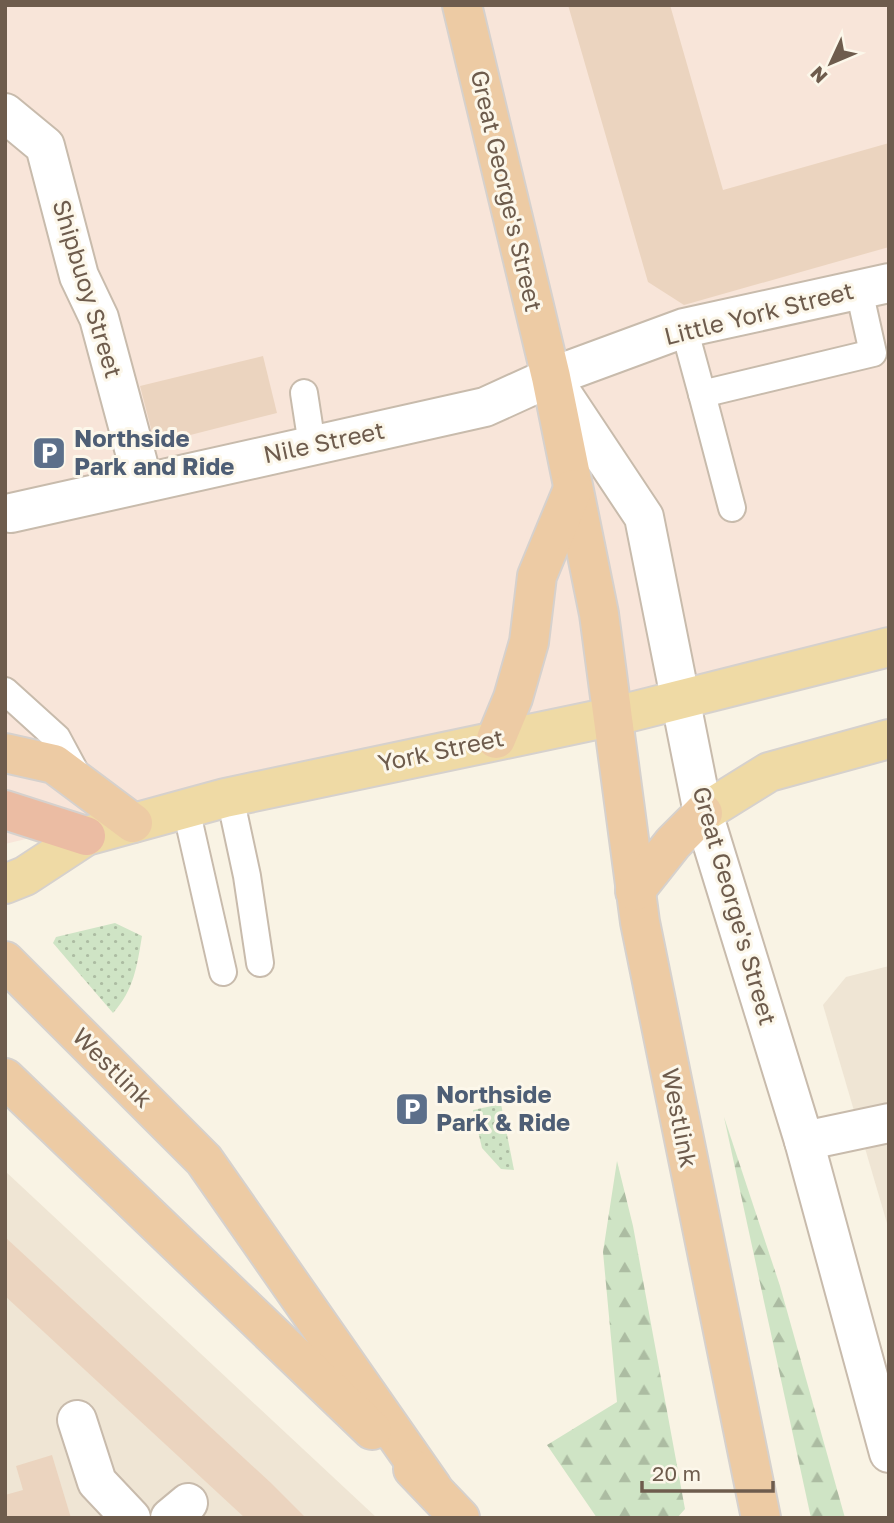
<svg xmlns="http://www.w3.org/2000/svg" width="894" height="1523" viewBox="0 0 894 1523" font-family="'Golos Text',sans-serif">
	<defs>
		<pattern id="grass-dots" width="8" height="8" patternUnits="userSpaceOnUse" patternTransform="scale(1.75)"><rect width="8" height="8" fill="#cfe4c5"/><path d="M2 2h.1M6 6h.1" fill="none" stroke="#acbca2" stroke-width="1.8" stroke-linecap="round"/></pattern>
		<pattern id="forest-firs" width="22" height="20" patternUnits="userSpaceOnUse" patternTransform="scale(1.75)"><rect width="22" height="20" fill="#cfe4c5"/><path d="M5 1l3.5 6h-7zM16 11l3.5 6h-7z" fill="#acbca2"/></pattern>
	</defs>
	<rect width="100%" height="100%" fill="#f9f3e4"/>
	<g fill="#efe5d4">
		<path d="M889,966V1230L823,1005L846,977Z"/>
		<path d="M5,1171L377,1518H5Z"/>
	</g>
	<path fill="#f8e5d9" d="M5,5H889V633L5,844Z"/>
	<g fill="url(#grass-dots)">
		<path d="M115,923L142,936C137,966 134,990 113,1013L53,943L56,937Z"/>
		<path d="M501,1104L514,1170L501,1169L482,1148L473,1110Z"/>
	</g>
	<g fill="url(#forest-firs)">
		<path d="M724,1117L780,1286L845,1518H811Z"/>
		<path d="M617,1161L633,1226L685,1509L677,1518H597L547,1445L617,1402L603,1252Z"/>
	</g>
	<g fill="#ebd4bf">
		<path d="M568,5H670L723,190L889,143V247L684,305L648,282Z"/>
		<path d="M263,356L277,413L155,444L140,386Z"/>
		<path d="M5,1237L271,1483L306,1518H245L5,1296Z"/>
		<path d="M52,1455L71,1518H5V1495L23,1490L16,1466Z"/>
	</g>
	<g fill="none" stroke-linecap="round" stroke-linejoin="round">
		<g stroke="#c8bbac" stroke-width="30">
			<g id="service">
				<path d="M684,328L702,394"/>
				<path d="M304,393L312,445"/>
				<path d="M732,508L702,394L873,353L859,290"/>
				<path d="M5,691L57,738L78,777"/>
				<path d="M230,797L247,876L260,963"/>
				<path d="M186,809L223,972"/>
			</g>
		</g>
		<g stroke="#c8bbac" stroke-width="42">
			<g id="minor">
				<path d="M5,113L45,146L79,276L99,318L143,482"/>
				<path d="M551,377L644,517L703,813L804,1141L889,1453"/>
				<path d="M11,513L485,407L551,377L684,328L889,283"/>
				<path d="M804,1141L889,1123"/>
				<path d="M77,1420L97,1482L131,1518"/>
				<path d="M170,1518L188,1503"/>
			</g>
		</g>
		<g stroke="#d6d1cd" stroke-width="42">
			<g id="primary">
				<path d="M703,813L769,772L889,739"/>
				<path d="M5,884L25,876L86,836L225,798L615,716L889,647"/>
			</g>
		</g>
		<g stroke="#d6d1cd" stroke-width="42">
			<g id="trunk">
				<path d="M462,5L551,377L599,614L640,922L761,1518"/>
				<path d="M496,739L513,698L529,642L537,576L573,489"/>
				<path d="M5,753L54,764L133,823"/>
				<path d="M635,891L673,843L703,813"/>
				<path d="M5,961L204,1160L432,1487"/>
				<path d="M5,1078L372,1430"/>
				<path d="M413,1469L460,1518"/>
			</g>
		</g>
		<g stroke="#d6d1cd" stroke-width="42">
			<path id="motorway" d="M5,810L86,836"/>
		</g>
		<use href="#service" stroke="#fff" stroke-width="26"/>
		<use href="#minor" stroke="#fff" stroke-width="38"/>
		<use href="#primary" stroke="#efdaa5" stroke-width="38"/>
		<use href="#trunk" stroke="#edcba4" stroke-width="38"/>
		<use href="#motorway" stroke="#ebbca3" stroke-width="38"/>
	</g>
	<defs>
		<g id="parking-square" transform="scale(1.75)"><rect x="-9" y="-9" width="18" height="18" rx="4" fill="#5c6f8a" stroke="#fcf7ea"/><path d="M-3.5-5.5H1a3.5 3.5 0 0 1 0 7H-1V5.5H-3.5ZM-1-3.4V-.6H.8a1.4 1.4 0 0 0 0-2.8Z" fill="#fff"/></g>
	</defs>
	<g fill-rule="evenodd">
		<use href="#parking-square" x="49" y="453"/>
		<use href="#parking-square" x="412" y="1109"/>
	</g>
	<g text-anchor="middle" stroke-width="6" stroke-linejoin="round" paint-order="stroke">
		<g font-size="24" fill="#6e5c4d" stroke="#fcf7ea">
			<text transform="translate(506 191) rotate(77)" y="8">Great George's Street</text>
			<text transform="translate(87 289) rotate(73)" y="8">Shipbuoy Street</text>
			<text transform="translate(759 314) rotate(-14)" y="8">Little York Street</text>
			<text transform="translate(324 443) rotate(-12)" y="8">Nile Street</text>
			<text transform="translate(441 751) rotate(-12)" y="8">York Street</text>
			<text transform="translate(734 906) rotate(74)" y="8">Great George's Street</text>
			<text transform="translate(112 1068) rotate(45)" y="8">Westlink</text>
			<text transform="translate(679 1118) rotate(79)" y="8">Westlink</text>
		</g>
		<g font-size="24" font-weight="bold" fill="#4e5e75" stroke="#fcf7ea" text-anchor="start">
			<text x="74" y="447">Northside<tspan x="74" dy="28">Park and Ride</tspan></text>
			<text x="436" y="1103">Northside<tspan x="436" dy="28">Park &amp; Ride</tspan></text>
		</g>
	</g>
	<rect width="894" height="1523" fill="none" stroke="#6e5c4d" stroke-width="14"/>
	<g transform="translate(831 63) rotate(226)" stroke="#fcf7ea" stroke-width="5" paint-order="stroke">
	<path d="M0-5L12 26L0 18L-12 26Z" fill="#6e5c4d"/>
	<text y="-10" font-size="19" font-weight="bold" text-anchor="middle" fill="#6e5c4d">N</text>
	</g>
	<path d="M642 1481v10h131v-10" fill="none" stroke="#6e5c4d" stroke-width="3.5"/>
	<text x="652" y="1481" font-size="21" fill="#6e5c4d" stroke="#fcf7ea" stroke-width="5" paint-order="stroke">20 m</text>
</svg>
